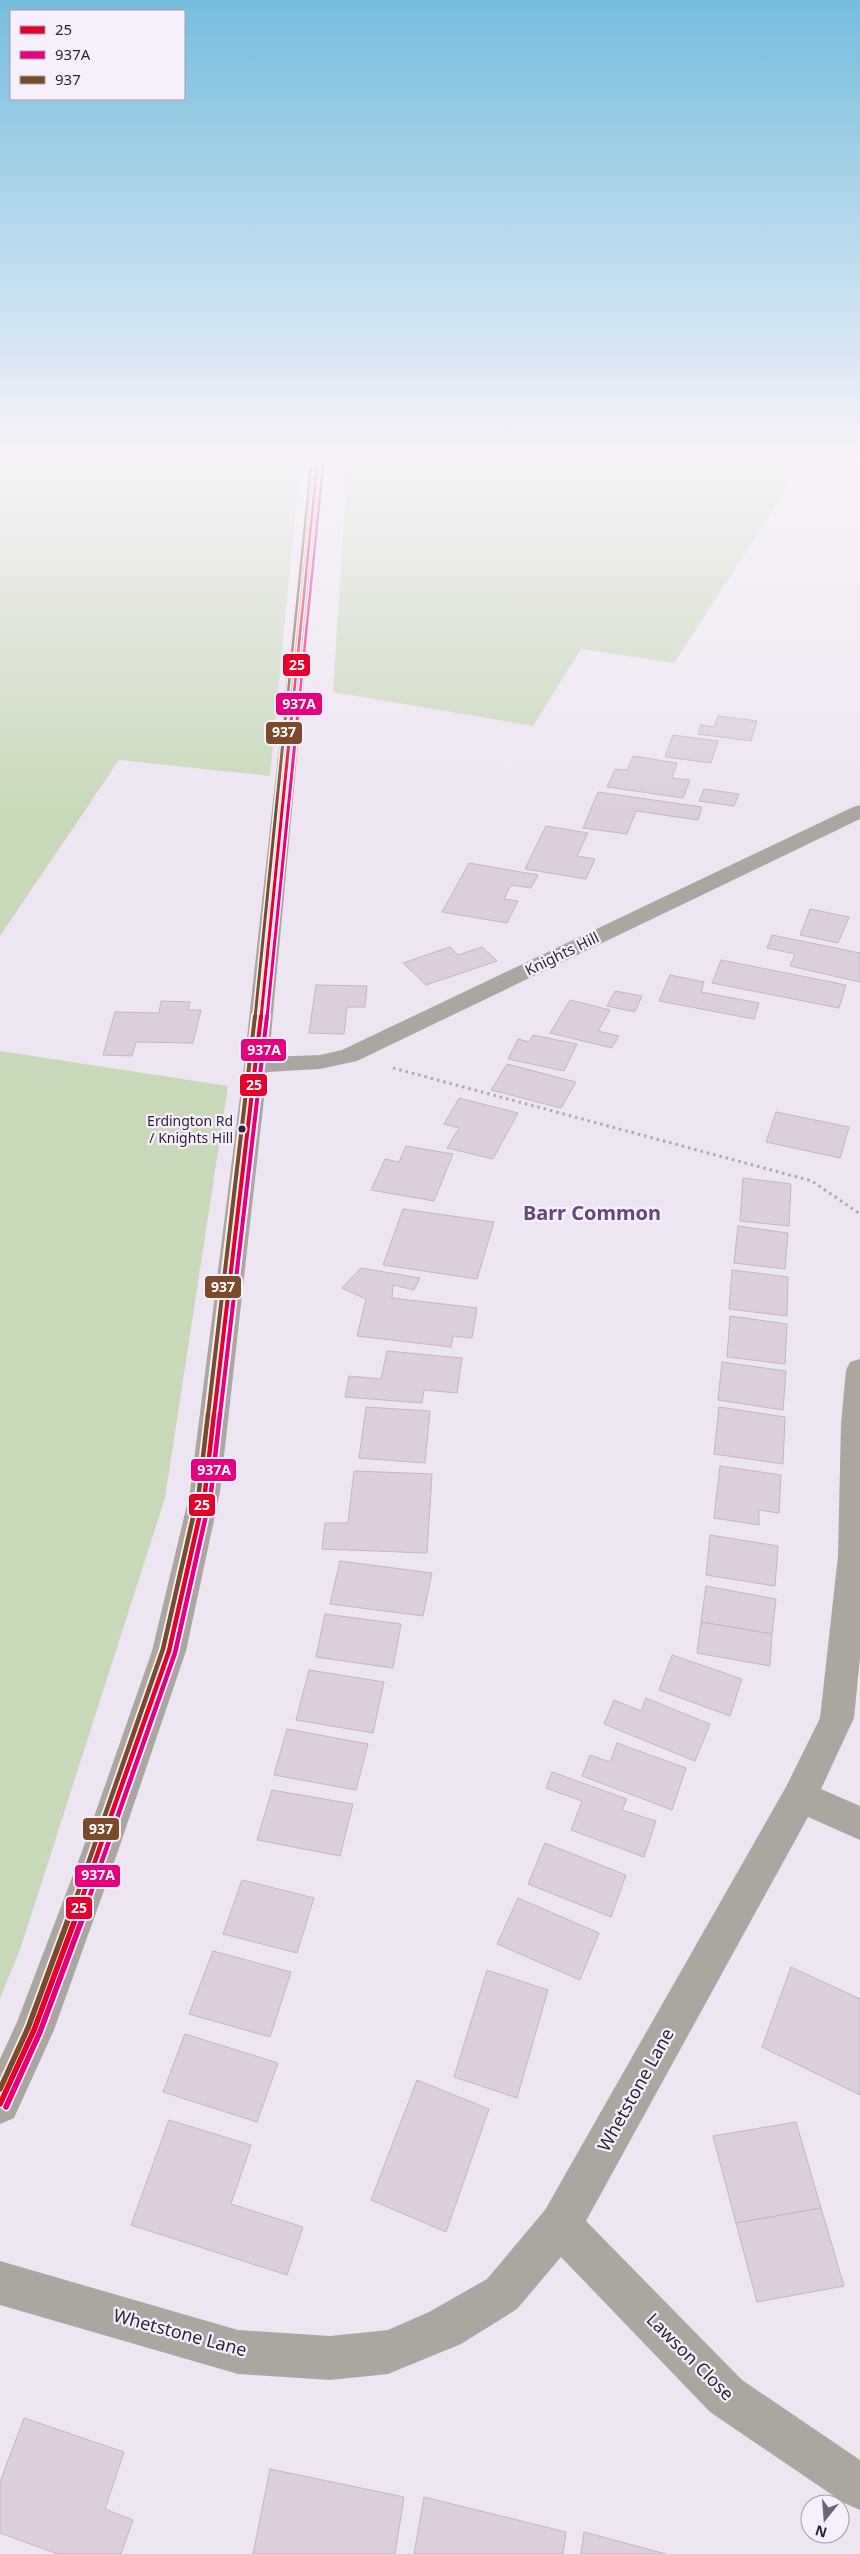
<svg xmlns="http://www.w3.org/2000/svg" width="860" height="2554" viewBox="0 0 860 2554" font-family="'Noto Sans',sans-serif">
	<rect width="100%" height="100%" fill="#ede5f1"/>
	<g fill="#c8d9ba">
		<path d="M0,455H301L270,776L119,760L0,936Z"/>
		<path d="M348,455H789L786,490L674,663L581,649L533,726L333,692Z"/>
		<path d="M0,1051L228,1086L165,1498L20,1950L0,1998Z"/>
	</g>
	<g fill="#dccedc" stroke="#c4b6c3">
		<path d="M718,716L757,721L751,741L698,734L701,725L714,727Z"/>
		<path d="M673,735L718,741L711,763L665,757Z"/>
		<path d="M633,756L677,763L672,778L690,780L683,798L607,787L615,769L627,770Z"/>
		<path d="M704,789L739,794L734,806L699,801Z"/>
		<path d="M598,792L702,807L698,820L636,811L627,834L583,828Z"/>
		<path d="M546,826L588,833L577,856L595,859L586,879L525,869Z"/>
		<path d="M469,863L538,875L531,888L511,885L504,899L518,901L507,923L442,912Z"/>
		<path d="M810,909L849,917L838,943L800,935Z"/>
		<path d="M772,935L860,953V982L790,966L795,954L767,948Z"/>
		<path d="M450,947L458,955L482,947L497,961L426,985L403,963Z"/>
		<path d="M721,960L846,985L839,1008L712,983Z"/>
		<path d="M670,975L704,982L701,992L759,1003L754,1019L659,1001Z"/>
		<path d="M316,985L367,986L365,1007H347L344,1034L309,1033Z"/>
		<path d="M615,991L642,996L635,1012L607,1006Z"/>
		<path d="M570,1000L610,1010L598,1031L619,1036L612,1048L550,1033Z"/>
		<path d="M161,1001L190,1002L188,1010H201L193,1043L136,1042L132,1056L103,1055L115,1012L159,1013Z"/>
		<path d="M533,1035L577,1044L564,1071L508,1059L518,1039L529,1042Z"/>
		<path d="M507,1064L576,1082L561,1108L491,1090Z"/>
		<path d="M459,1098L518,1113L493,1159L447,1148L459,1128L444,1124Z"/>
		<path d="M776,1112L849,1127L840,1158L766,1142Z"/>
		<path d="M406,1146L453,1154L434,1201L371,1190L385,1159L399,1162Z"/>
		<path d="M743,1178L791,1184L789,1226L740,1221Z"/>
		<path d="M403,1209L494,1222L477,1279L383,1265Z"/>
		<path d="M738,1226L788,1233L785,1269L734,1263Z"/>
		<path d="M361,1268L420,1278L414,1290L393,1285L392,1298L477,1308L472,1338L453,1336L451,1347L357,1336L366,1299L342,1288Z"/>
		<path d="M732,1270L788,1277L787,1316L729,1309Z"/>
		<path d="M730,1316L787,1324L785,1364L727,1357Z"/>
		<path d="M387,1351L462,1358L457,1393L424,1390L422,1403L345,1397L349,1376L381,1379Z"/>
		<path d="M722,1362L786,1371L783,1410L718,1400Z"/>
		<path d="M366,1407L430,1411L425,1463L359,1458Z"/>
		<path d="M719,1407L785,1417L783,1464L714,1454Z"/>
		<path d="M720,1466L781,1475L779,1513L759,1510V1525L714,1518Z"/>
		<path d="M354,1471L432,1474L427,1553L322,1549L325,1523H348Z"/>
		<path d="M710,1535L778,1546L775,1586L706,1575Z"/>
		<path d="M340,1561L432,1573L423,1616L330,1604Z"/>
		<path d="M706,1586L776,1599L772,1634L701,1622Z"/>
		<path d="M325,1614L401,1624L393,1668L316,1657Z"/>
		<path d="M701,1622L772,1634L770,1666L697,1653Z"/>
		<path d="M672,1655L742,1679L730,1716L659,1690Z"/>
		<path d="M309,1670L384,1682L373,1733L296,1720Z"/>
		<path d="M646,1698L710,1724L695,1761L604,1724L614,1700L641,1711Z"/>
		<path d="M287,1729L368,1744L356,1790L274,1775Z"/>
		<path d="M617,1743L686,1768L672,1810L582,1776L590,1755L610,1762Z"/>
		<path d="M552,1772L627,1799L622,1810L656,1821L644,1857L571,1830L582,1801L546,1788Z"/>
		<path d="M272,1790L353,1804L340,1856L257,1840Z"/>
		<path d="M545,1843L626,1875L611,1917L528,1884Z"/>
		<path d="M242,1880L314,1898L297,1953L223,1934Z"/>
		<path d="M518,1898L599,1933L580,1980L497,1944Z"/>
		<path d="M213,1951L291,1972L270,2037L189,2014Z"/>
		<path d="M791,1967L860,1999V2095L762,2047Z"/>
		<path d="M487,1970L548,1990L517,2098L454,2077Z"/>
		<path d="M185,2034L278,2063L257,2122L163,2092Z"/>
		<path d="M417,2080L489,2109L446,2232L371,2200Z"/>
		<path d="M169,2120L251,2145L231,2204L303,2227L287,2275L131,2225Z"/>
		<path d="M796,2122L821,2208L736,2223L713,2136Z"/>
		<path d="M821,2208L844,2286L757,2302L736,2223Z"/>
		<path d="M24,2418L124,2452L105,2509L133,2520L121,2554H58L0,2533V2482Z"/>
		<path d="M270,2469L404,2497L395,2554H253Z"/>
		<path d="M424,2497L566,2532L563,2554H414Z"/>
		<path d="M584,2532L666,2554H581Z"/>
	</g>
	<g fill="none" stroke-linecap="round" stroke-linejoin="round">
		<path stroke="#b1aaac" stroke-width="3" stroke-dasharray="2.5 4" stroke-linecap="butt" d="M393,1068L812,1181L860,1214"/>
		<g fill="#aca6a1" fill-rule="evenodd">
			<path d="M311,455H325L269,1057L320,1055L342,1050L853,807L860,805V819L357,1061L320,1069L267,1072L220,1492L186,1651L117,1854L54,2030L14,2118L0,2124V2059L17,2022L81,1854L152,1651L190,1492L244,1065Z"/>
			<path d="M860,1359V1658L854,1718L821,1789L860,1806V1840L808,1817L586,2221L742,2380L860,2460V2510L844,2503L710,2412L561,2257L517,2309L461,2344L388,2374L330,2380L238,2374L0,2305V2261L238,2330L330,2336L388,2330L429,2312L487,2279L545,2210L787,1785L820,1718L838,1556L841,1424L846,1370L850,1362Z"/>
		</g>
		<g stroke="#f7f0fc" stroke-width="5">
			<path id="bus-1-far4" d="M293,703L318,455"/>
		</g>
		<g stroke="#f7f0fc" stroke-width="6">
			<path id="bus-1-far3" d="M261,1018L293,702"/>
		</g>
		<g stroke="#f7f0fc" stroke-width="8">
			<path id="bus-1-far2" d="M214,1415L261,1016"/>
		</g>
		<g stroke="#f7f0fc" stroke-width="8">
			<path id="bus-1-far1" d="M75,1918L169,1651L205,1492L214,1414"/>
		</g>
		<g stroke="#f7f0fc" stroke-width="9">
			<path id="bus-1" d="M0,2104L34,2030L76,1917"/>
		</g>
		<g stroke="#f7f0fc" stroke-width="5">
			<path id="bus-2-far4" d="M299,703L324,456"/>
		</g>
		<g stroke="#f7f0fc" stroke-width="6">
			<path id="bus-2-far3" d="M267,1018L299,702"/>
		</g>
		<g stroke="#f7f0fc" stroke-width="8">
			<path id="bus-2-far2" d="M220,1415L267,1016"/>
		</g>
		<g stroke="#f7f0fc" stroke-width="8">
			<path id="bus-2-far1" d="M82,1918L175,1653L211,1493L220,1414"/>
		</g>
		<g stroke="#f7f0fc" stroke-width="9">
			<path id="bus-2" d="M6,2107L40,2032L83,1917"/>
		</g>
		<g stroke="#f7f0fc" stroke-width="5">
			<path id="bus-3-far4" d="M287,703L312,455"/>
		</g>
		<g stroke="#f7f0fc" stroke-width="6">
			<path id="bus-3-far3" d="M255,1018L287,702"/>
		</g>
		<g stroke="#f7f0fc" stroke-width="8">
			<path id="bus-3-far2" d="M208,1415L255,1016"/>
		</g>
		<g stroke="#f7f0fc" stroke-width="8">
			<path id="bus-3-far1" d="M69,1918L163,1649L199,1491L208,1414"/>
		</g>
		<g stroke="#f7f0fc" stroke-width="9">
			<path id="bus-3" d="M0,2089L28,2028L69,1917"/>
		</g>
		<use href="#bus-1-far4" stroke="#e4002b" stroke-width="2.5"/>
		<use href="#bus-1-far3" stroke="#e4002b" stroke-width="3"/>
		<use href="#bus-1-far2" stroke="#e4002b" stroke-width="4"/>
		<use href="#bus-1-far1" stroke="#e4002b" stroke-width="4.5"/>
		<use href="#bus-1" stroke="#e4002b" stroke-width="5.5"/>
		<use href="#bus-2-far4" stroke="#e5007d" stroke-width="2.5"/>
		<use href="#bus-2-far3" stroke="#e5007d" stroke-width="3"/>
		<use href="#bus-2-far2" stroke="#e5007d" stroke-width="4"/>
		<use href="#bus-2-far1" stroke="#e5007d" stroke-width="4.5"/>
		<use href="#bus-2" stroke="#e5007d" stroke-width="5.5"/>
		<use href="#bus-3-far4" stroke="#7a4b2a" stroke-width="2.5"/>
		<use href="#bus-3-far3" stroke="#7a4b2a" stroke-width="3"/>
		<use href="#bus-3-far2" stroke="#7a4b2a" stroke-width="4"/>
		<use href="#bus-3-far1" stroke="#7a4b2a" stroke-width="4.5"/>
		<use href="#bus-3" stroke="#7a4b2a" stroke-width="5.5"/>
	</g>
	<linearGradient id="sky" x2="0" y2="1"><stop stop-color="#75bddd"/><stop offset="0.56" stop-color="#f7f3f9"/><stop offset="1" stop-color="#f7f3f9" stop-opacity="0"/></linearGradient>
	<rect width="860" height="812" fill="url(#sky)"/>
	<circle fill="#2d1f35" stroke="#f7f0fc" stroke-width="2" cx="242" cy="1129" r="4.5"/>
	<g text-anchor="middle" stroke-width="4.5" stroke-linejoin="round" paint-order="stroke">
		<g font-size="14" fill="#2d1f35" stroke="#f7f0fc" text-anchor="end">
			<text x="233" y="1126">Erdington Rd<tspan x="233" dy="17">/ Knights Hill</tspan></text>
		</g>
		<g font-size="15" fill="#2d1f35" stroke="#f7f0fc">
			<text transform="translate(562 954) rotate(-26)" y="5">Knights Hill</text>
		</g>
		<g font-size="18" fill="#2d1f35" stroke="#f7f0fc">
			<text transform="translate(636 2090) rotate(-61)" y="6">Whetstone Lane</text>
			<text transform="translate(180 2333) rotate(15)" y="6">Whetstone Lane</text>
			<text transform="translate(690 2357) rotate(45)" y="6">Lawson Close</text>
		</g>
		<g font-size="20" font-weight="bold" fill="#674779" stroke="#f7f0fc">
			<text x="592" y="1220">Barr Common</text>
		</g>
	</g>
	<g stroke="#f7f0fc" stroke-width="2">
		<rect x="282" y="653" width="29" height="24" rx="5" fill="#e4002b"/>
		<rect x="275" y="692" width="48" height="24" rx="5" fill="#e5007d"/>
		<rect x="265" y="721" width="38" height="24" rx="5" fill="#7a4b2a"/>
		<rect x="240" y="1038" width="47" height="24" rx="5" fill="#e5007d"/>
		<rect x="239" y="1073" width="29" height="24" rx="5" fill="#e4002b"/>
		<rect x="204" y="1275" width="38" height="24" rx="5" fill="#7a4b2a"/>
		<rect x="190" y="1458" width="47" height="24" rx="5" fill="#e5007d"/>
		<rect x="188" y="1493" width="28" height="24" rx="5" fill="#e4002b"/>
		<rect x="82" y="1817" width="38" height="24" rx="5" fill="#7a4b2a"/>
		<rect x="74" y="1864" width="47" height="24" rx="5" fill="#e5007d"/>
		<rect x="65" y="1896" width="28" height="24" rx="5" fill="#e4002b"/>
	</g>
	<g font-size="14" text-anchor="middle" font-weight="bold" fill="#fff">
		<text x="297" y="670">25</text>
		<text x="299" y="709">937A</text>
		<text x="284" y="737">937</text>
		<text x="264" y="1055">937A</text>
		<text x="254" y="1090">25</text>
		<text x="223" y="1292">937</text>
		<text x="214" y="1475">937A</text>
		<text x="202" y="1510">25</text>
		<text x="101" y="1834">937</text>
		<text x="98" y="1880">937A</text>
		<text x="79" y="1913">25</text>
	</g>
	<rect x="10" y="10" width="175" height="90" fill="#f7f0fc" stroke="#a69cac"/>
	<rect x="20" y="26" width="25" height="8" fill="#e4002b" stroke="#a69cac"/>
	<text x="55" y="35" font-size="15" fill="#2d1f35">25</text>
	<rect x="20" y="51" width="25" height="8" fill="#e5007d" stroke="#a69cac"/>
	<text x="55" y="60" font-size="15" fill="#2d1f35">937A</text>
	<rect x="20" y="76" width="25" height="8" fill="#7a4b2a" stroke="#a69cac"/>
	<text x="55" y="85" font-size="15" fill="#2d1f35">937</text>
	<g transform="translate(825 2519) rotate(197)"><circle r="24" fill="#f7f0fc" stroke="#a69cac"/>
	<path d="M0-4L9 19L0 12L-9 19Z" fill="#706477"/>
	<text y="-8" font-size="14" font-weight="bold" text-anchor="middle" fill="#2d1f35">N</text>
	</g>
</svg>
